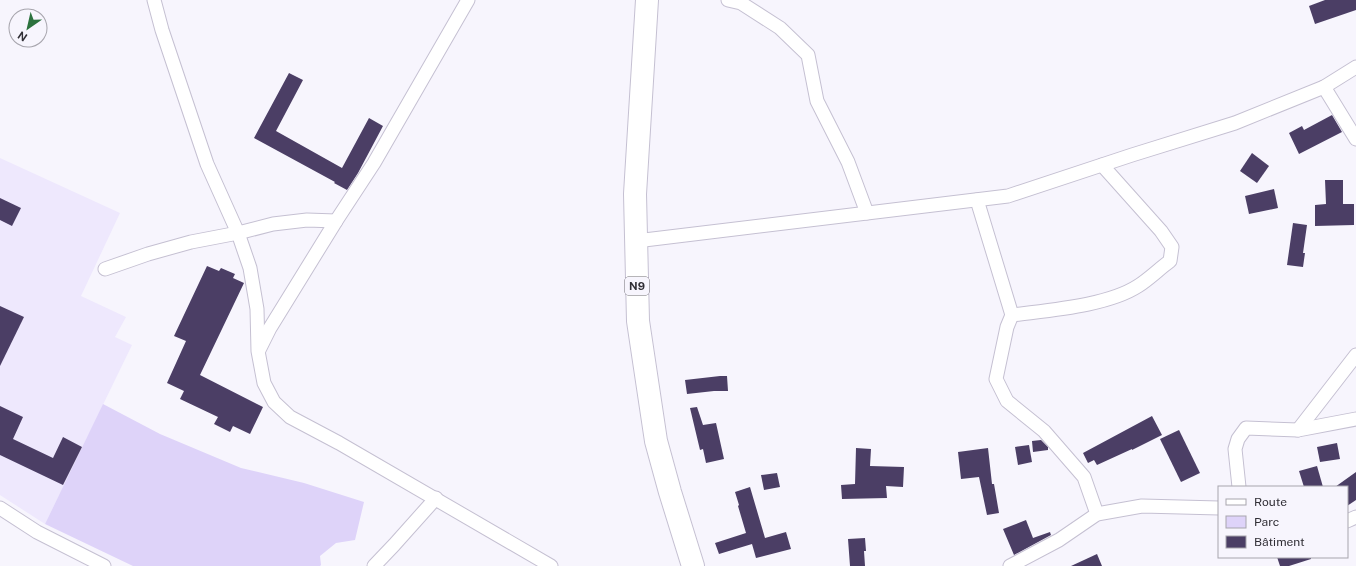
<svg xmlns="http://www.w3.org/2000/svg" width="1356" height="566" viewBox="0 0 1356 566" font-family="'Public Sans',sans-serif">
	<rect width="100%" height="100%" fill="#f7f5fd"/>
	<path fill="#eee8fd" d="M0,158L120,213L81,296L126,317L115,337L132,345L45,524L0,495Z"/>
	<path fill="#ded3f9" d="M103,404L160,434L241,468L304,483L364,502L355,540L336,543L320,556L321,565L320,566H133L45,524Z"/>
	<g fill="#4b3e65">
		<path d="M1325,0H1356V10L1315,24L1309,6Z"/>
		<path d="M289,73L303,80L276,131L342,168L369,118L383,126L358,173L347,190L334,183L335,182L254,138Z"/>
		<path d="M1332,115L1342,132L1299,154L1289,133L1302,126L1304,130Z"/>
		<path d="M1252,153L1269,166L1257,183L1240,171Z"/>
		<path d="M1325,180H1343V204H1354V225L1315,226V205L1326,204Z"/>
		<path d="M1274,189L1278,208L1249,214L1245,196Z"/>
		<path d="M0,198L21,208L12,226L0,220Z"/>
		<path d="M1293,223L1307,225L1303,253H1305L1303,267L1287,265Z"/>
		<path d="M207,266L219,271L221,268L235,274L233,278L244,283L200,375L263,407L250,434L233,426L230,432L214,424L218,417L180,399L184,391L167,383L186,341L174,336Z"/>
		<path d="M0,306L24,317L0,366Z"/>
		<path d="M720,376H727L728,391H714L687,394L685,380Z"/>
		<path d="M0,406L23,417L13,439L53,458L63,437L82,447L63,485L0,455Z"/>
		<path d="M697,407L703,425L716,423L724,459L706,463L703,449L700,450L690,408Z"/>
		<path d="M1152,416L1162,435L1132,450V449L1097,465L1094,460L1088,463L1083,453Z"/>
		<path d="M1179,430L1200,473L1181,482L1160,439Z"/>
		<path d="M1041,440L1048,447V450L1033,452L1032,441Z"/>
		<path d="M1337,443L1340,459L1320,462L1317,447Z"/>
		<path d="M1029,445L1032,462L1018,465L1015,447Z"/>
		<path d="M856,448L871,449L870,466L904,467L903,487L886,486L887,498L842,499L841,485L855,484Z"/>
		<path d="M988,448L992,484H994L999,513L987,515L979,477L961,479L958,452Z"/>
		<path d="M1317,466L1323,487H1304L1299,471Z"/>
		<path d="M1356,472V500L1347,506V487H1335Z"/>
		<path d="M777,473L780,487L764,490L761,475Z"/>
		<path d="M750,487L765,538L786,532L791,549L756,558L752,544L719,554L715,543L746,533L738,506L739,505L735,492Z"/>
		<path d="M1026,520L1033,538L1050,532L1051,535L1014,555L1003,529Z"/>
		<path d="M865,538L866,551H864L865,566H850L848,539Z"/>
		<path d="M1097,554L1102,566H1071Z"/>
		<path d="M1277,557H1311V559L1289,566H1280Z"/>
	</g>
	<g fill="none" stroke-linecap="round" stroke-linejoin="round">
		<g stroke="#c5c0d2" stroke-width="15">
			<g id="minor">
				<path d="M154,0L162,30L207,164L238,233L250,268L257,309L258,351L264,383L274,402L290,417L339,443L551,566"/>
				<path d="M728,0L741,3L780,28L808,55L817,101L848,162L867,213"/>
				<path d="M1324,87L1356,139"/>
				<path d="M977,200L1012,315L1007,327L996,379L1007,401L1044,431L1084,477L1097,514"/>
				<path d="M636,241L1008,196L1132,155L1235,123L1324,87L1356,67"/>
				<path d="M105,269L148,254L191,242L238,233L273,224L307,220L336,221"/>
				<path d="M1012,315C1049,310 1107,306 1138,286C1149,279 1159,269 1170,261L1172,247L1161,231L1102,165"/>
				<path d="M259,350L270,328L336,221L374,163L468,0"/>
				<path d="M1298,430L1356,355"/>
				<path d="M1239,487L1235,449L1238,439L1246,428L1298,430L1356,419"/>
				<path d="M0,508L37,532L104,566"/>
				<path d="M1347,521L1356,517"/>
				<path d="M374,566L394,545L436,498"/>
				<path d="M1010,566L1059,540L1097,514L1142,506L1219,508"/>
			</g>
		</g>
		<g stroke="#c5c0d2" stroke-width="24">
			<path id="trunk" d="M647,0L635,194L638,321L656,441L670,492L693,566"/>
		</g>
		<use href="#minor" stroke="#fff" stroke-width="13"/>
		<use href="#trunk" stroke="#fff" stroke-width="22"/>
	</g>
	<g text-anchor="middle" stroke-width="4" stroke-linejoin="round" paint-order="stroke">
		<rect fill="#f7f5fd" stroke="#6c6a71" stroke-width="1" x="625" y="277" width="24" height="18" rx="3"/>
		<g font-size="11" font-weight="bold" fill="#302e35">
			<text x="637" y="290">N9</text>
		</g>
	</g>
	<rect x="1218" y="486" width="130" height="72" fill="#f7f5fd" stroke="#a7a5ad"/>
	<rect x="1226" y="499" width="20" height="6" fill="#ffffff" stroke="#a7a5ad"/>
	<text x="1254" y="506" font-size="12" fill="#302e35">Route</text>
	<rect x="1226" y="516" width="20" height="12" fill="#ded3f9" stroke="#a7a5ad"/>
	<text x="1254" y="526" font-size="12" fill="#302e35">Parc</text>
	<rect x="1226" y="536" width="20" height="12" fill="#4b3e65" stroke="#a7a5ad"/>
	<text x="1254" y="546" font-size="12" fill="#302e35">Bâtiment</text>
	<g transform="translate(28 28) rotate(214)"><circle r="19" fill="#f7f5fd" stroke="#a7a5ad"/>
	<path d="M0-3L7 15L0 10L-7 15Z" fill="#2c723e"/>
	<text y="-6" font-size="11" font-weight="bold" text-anchor="middle" fill="#302e35">N</text>
	</g>
</svg>
